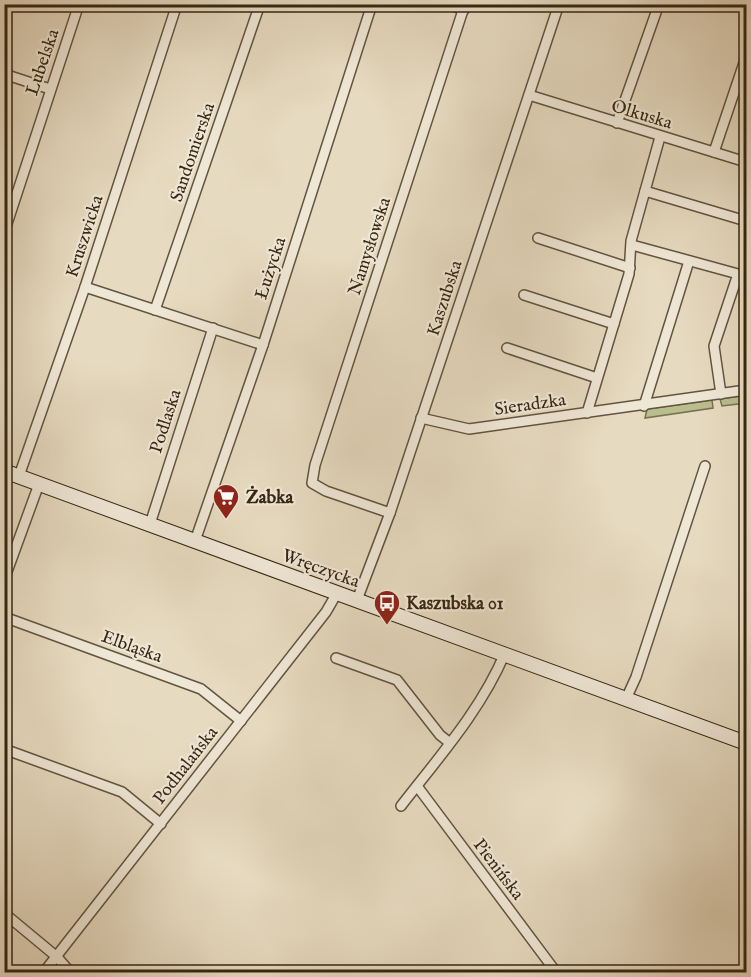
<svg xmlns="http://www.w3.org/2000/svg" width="751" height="977" viewBox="0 0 751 977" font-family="'IM FELL English',serif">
	<rect width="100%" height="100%" fill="#e6dac0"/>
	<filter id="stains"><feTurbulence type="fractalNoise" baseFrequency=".00333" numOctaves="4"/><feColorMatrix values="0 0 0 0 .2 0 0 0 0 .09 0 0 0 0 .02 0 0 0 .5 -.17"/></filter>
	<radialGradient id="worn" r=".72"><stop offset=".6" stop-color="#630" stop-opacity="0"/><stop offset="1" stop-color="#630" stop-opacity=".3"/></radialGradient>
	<g fill="#b9be8f" stroke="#787250" stroke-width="1.5">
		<path d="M746,395V403L722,406L720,399Z"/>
		<path d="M712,400L713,408L645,418L647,409Z"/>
	</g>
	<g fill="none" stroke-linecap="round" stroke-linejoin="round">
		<g stroke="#62543e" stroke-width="12">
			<g id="street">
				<path d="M448,4L464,10"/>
				<path d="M4,74L50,89"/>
				<path d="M529,95L746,162"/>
				<path d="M617,123L659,4"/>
				<path d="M714,152L746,57"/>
				<path d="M645,191L746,221"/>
				<path d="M4,233L79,4"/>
				<path d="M538,238L630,268"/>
				<path d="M632,245L738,274L714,346L721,394"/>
				<path d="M85,287L263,345"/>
				<path d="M524,295L614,324"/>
				<path d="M155,310L260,4"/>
				<path d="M507,348L597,378"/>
				<path d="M644,406L689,261"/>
				<path d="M587,413L629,274L631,241L660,137"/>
				<path d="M421,418L469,429L746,390"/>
				<path d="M19,476L85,287L177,4"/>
				<path d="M390,513L326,491L312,483L315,465L465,4"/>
				<path d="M150,524L213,328"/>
				<path d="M195,541L263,345L372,4"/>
				<path d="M4,580L39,484"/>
				<path d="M357,600L390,513L559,4"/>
				<path d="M4,617L201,689L241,721"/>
				<path d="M336,658L397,680L440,735L450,743"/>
				<path d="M626,699L636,677L705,466"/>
				<path d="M4,749L122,792L161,824"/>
				<path d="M417,786L556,972"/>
				<path d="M401,806C439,757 481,710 505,653"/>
				<path d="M4,913L57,957L70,972"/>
				<path d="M44,972L326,612L337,593"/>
			</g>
		</g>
		<g stroke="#362712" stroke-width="16">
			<path id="secondary" d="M4,471L746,743"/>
		</g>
		<use href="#street" stroke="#efe7d6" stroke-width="9"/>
		<use href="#secondary" stroke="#efe7d6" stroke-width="14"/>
	</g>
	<defs>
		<g id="supermarket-pin" transform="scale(1.35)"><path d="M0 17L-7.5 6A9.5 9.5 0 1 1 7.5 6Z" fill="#8f2418" stroke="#efe7d6"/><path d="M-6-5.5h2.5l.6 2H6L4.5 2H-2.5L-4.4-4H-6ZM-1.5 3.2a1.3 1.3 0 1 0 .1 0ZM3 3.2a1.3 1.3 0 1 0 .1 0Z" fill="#fff"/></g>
		<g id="bus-pin" transform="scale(1.35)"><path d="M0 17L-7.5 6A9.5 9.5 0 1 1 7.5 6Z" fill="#8f2418" stroke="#efe7d6"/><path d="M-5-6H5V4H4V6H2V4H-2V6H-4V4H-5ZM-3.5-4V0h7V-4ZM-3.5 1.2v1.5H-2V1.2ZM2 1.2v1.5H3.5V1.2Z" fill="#fff"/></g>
	</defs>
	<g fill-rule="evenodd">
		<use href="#supermarket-pin" x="226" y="497"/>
		<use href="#bus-pin" x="387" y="603"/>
	</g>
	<g text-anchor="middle" stroke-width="4.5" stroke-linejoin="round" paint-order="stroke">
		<g font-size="18" fill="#362712" stroke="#efe7d6">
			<text transform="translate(42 62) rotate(-71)" y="6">Lubelska</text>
			<text transform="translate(642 114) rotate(17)" y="6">Olkuska</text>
			<text transform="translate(192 152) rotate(-71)" y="6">Sandomierska</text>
			<text transform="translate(84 236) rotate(-72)" y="6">Kruszwicka</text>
			<text transform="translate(369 246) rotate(-72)" y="6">Namysłowska</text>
			<text transform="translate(270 268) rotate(-72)" y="6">Łużycka</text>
			<text transform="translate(444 298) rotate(-72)" y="6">Kaszubska</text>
			<text transform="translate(530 404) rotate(-8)" y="6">Sieradzka</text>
			<text transform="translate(165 421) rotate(-72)" y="6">Podlaska</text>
			<text transform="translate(321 568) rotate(20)" y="6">Wręczycka</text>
			<text transform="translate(132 646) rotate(20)" y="6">Elbląska</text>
			<text transform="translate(185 765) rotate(-52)" y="6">Podhalańska</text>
			<text transform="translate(499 869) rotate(53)" y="6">Pienińska</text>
		</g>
		<g font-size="18" font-weight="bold" fill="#362712" stroke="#efe7d6" text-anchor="start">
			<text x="246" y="503">Żabka</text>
			<text x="406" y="609">Kaszubska 01</text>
		</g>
	</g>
	<rect width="751" height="977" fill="none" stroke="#e6dac0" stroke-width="24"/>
	<rect x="6" y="6" width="739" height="965" fill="none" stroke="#362712" stroke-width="3"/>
	<rect x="12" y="12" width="727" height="953" fill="none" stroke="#362712" stroke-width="1.5"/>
	<rect width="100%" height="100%" filter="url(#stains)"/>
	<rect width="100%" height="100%" fill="url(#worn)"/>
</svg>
